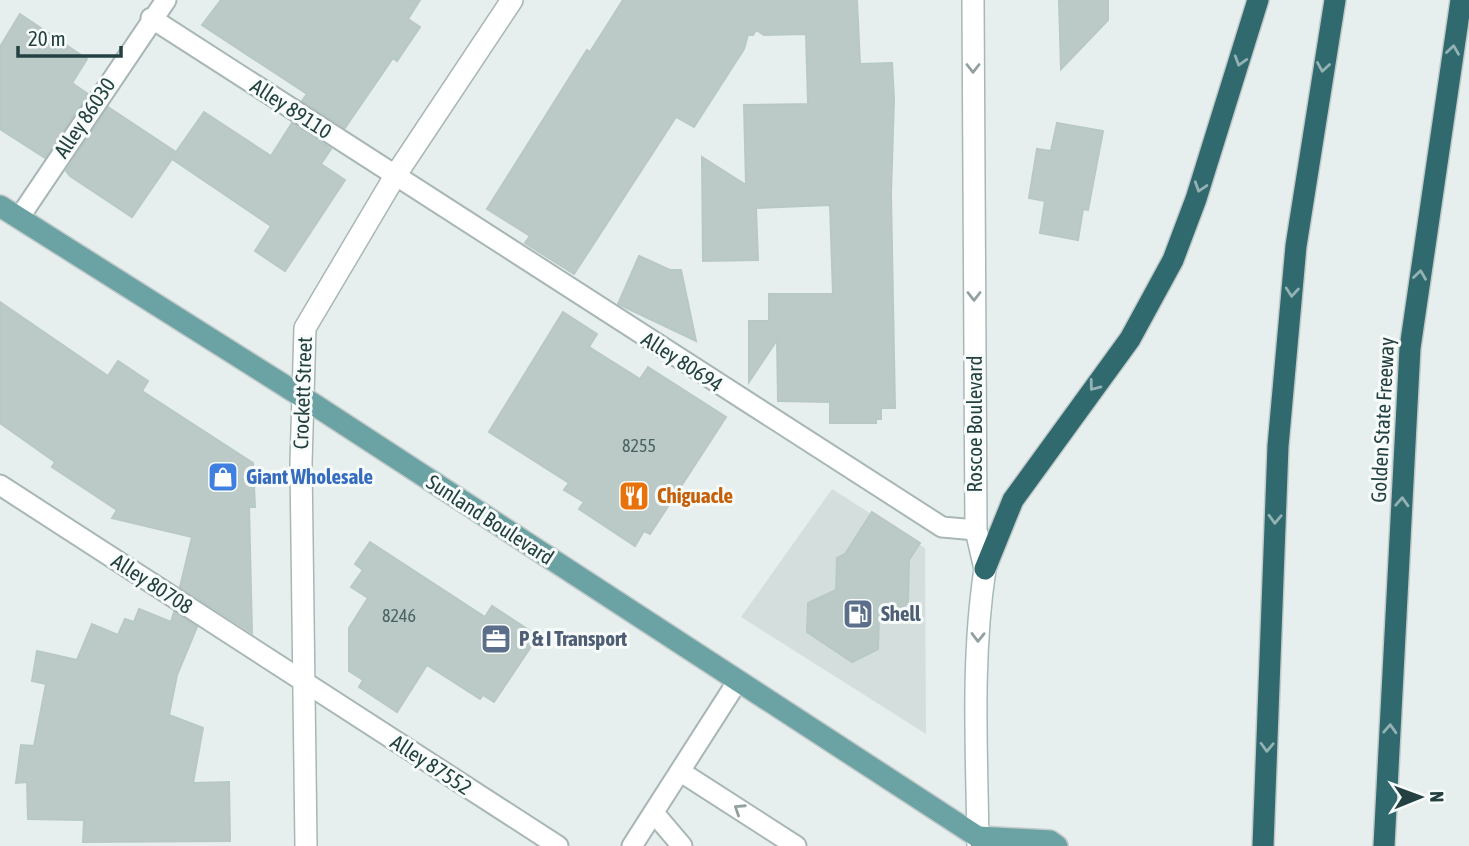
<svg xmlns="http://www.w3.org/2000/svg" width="1469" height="846" viewBox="0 0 1469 846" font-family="'Asap Condensed',sans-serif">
	<rect width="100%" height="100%" fill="#e6efed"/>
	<path fill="#d4dfdd" d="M832,489L925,548L926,734L741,617Z"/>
	<g fill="#bbcac7" stroke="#b8c8c6" stroke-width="2">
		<path d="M221,0H420L408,19L420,27L397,61L393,58L345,128L302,101L307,94L202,25Z"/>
		<path d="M623,0H857L860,64L892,63L894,99L891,194L895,408H881V419H876V423H830V402L778,401L777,340L749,382V321H769V294H833L830,205L756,208L758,260L703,261L702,157L746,185L744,105L808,104L806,34L764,35L756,30L753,35H748L744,49L694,127L676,117L574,274L525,243L530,236L487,209L587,50L590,52Z"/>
		<path d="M1059,0H1108V20L1061,69Z"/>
		<path d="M20,14L87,59L72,83L88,94L45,158L0,129V47Z"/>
		<path d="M108,107L176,152L204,112L271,156L292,123L331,149L321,164L345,180L285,271L255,251L271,226L172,159L132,217L70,176L66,171Z"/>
		<path d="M1057,123L1103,131L1088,210L1083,209L1078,240L1040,233L1045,201L1029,198L1037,149L1051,151Z"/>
		<path d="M639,256L670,270H681L696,341L618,304Z"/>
		<path d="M0,302L108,376L118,361L148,381L142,391L253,463L255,507H249L252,633L180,587L192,537L112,518L117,510L52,467L55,462L0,423Z"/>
		<path d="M563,312L597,334L589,347L640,379L648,367L726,417L650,534L644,531L635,546L579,509L584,502L564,490L569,483L489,432Z"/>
		<path d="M872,512L920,543L909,560L908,604L879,617L878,649L852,662L807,632L808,603L836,590L837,558L845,554Z"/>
		<path d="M370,542L485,617L492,606L538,636L494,702L483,695L480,699L427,665L397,712L359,687L363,680L349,671V628L368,598L351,587L363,570L355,564Z"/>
		<path d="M139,609L171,622L174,612L197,627L177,675L169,715L203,728L193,783L229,782L230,841L83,842L84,820L28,819L27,782L16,783L21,745L34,746L46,684L32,681L37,651L77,660L92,624L118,635L125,619L134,622Z"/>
	</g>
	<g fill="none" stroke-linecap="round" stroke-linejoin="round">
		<g stroke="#a8b7b6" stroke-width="23">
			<g id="service">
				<path d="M151,18L942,527L976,530"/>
				<path d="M19,218L166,0"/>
				<path d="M0,485L558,846"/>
				<path d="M681,772L796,846"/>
				<path d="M654,813L682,846"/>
				<path d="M632,846L737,682"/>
			</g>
		</g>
		<g stroke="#a8b7b6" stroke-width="24">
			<g id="minor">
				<path d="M973,0L976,530L985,569"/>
				<path d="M306,846L301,463L305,328L395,176L512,0"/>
			</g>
		</g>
		<g stroke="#a4bab9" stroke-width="24">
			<path id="secondary" d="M978,846C977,754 971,661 985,569"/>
		</g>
		<g stroke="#c2caca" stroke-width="24">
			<g id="primary">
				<path d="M0,206L301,396L978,837L984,846"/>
				<path d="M978,837L1050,841L1057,846"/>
			</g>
		</g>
		<g stroke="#c2caca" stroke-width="24">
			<g id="motorway">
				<path d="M985,569L1013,500L1130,339L1173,260L1196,199L1258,0"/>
				<path d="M1263,846L1278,446L1296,246L1335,0"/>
				<path d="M1384,846L1410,348L1461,0"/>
			</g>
		</g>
		<use href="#service" stroke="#fff" stroke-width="19"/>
		<use href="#minor" stroke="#fff" stroke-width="21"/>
		<use href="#secondary" stroke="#fff" stroke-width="21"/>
		<use href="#primary" stroke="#6ba3a4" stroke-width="21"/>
		<use href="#motorway" stroke="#306a6e" stroke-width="21"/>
	</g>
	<defs><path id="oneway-chevron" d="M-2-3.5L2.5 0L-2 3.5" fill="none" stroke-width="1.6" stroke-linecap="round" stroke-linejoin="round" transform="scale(1.75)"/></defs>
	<g stroke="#94b2b4">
		<use href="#oneway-chevron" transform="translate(1453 50) rotate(-82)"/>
		<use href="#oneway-chevron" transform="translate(1240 61) rotate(107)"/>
		<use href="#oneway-chevron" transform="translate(1323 67) rotate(99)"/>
		<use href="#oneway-chevron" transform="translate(1200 187) rotate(108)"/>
		<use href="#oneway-chevron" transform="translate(1420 275) rotate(-82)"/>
		<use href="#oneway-chevron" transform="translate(1292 292) rotate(95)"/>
		<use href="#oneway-chevron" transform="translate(1094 386) rotate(127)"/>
		<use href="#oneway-chevron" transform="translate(1402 502) rotate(-87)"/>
		<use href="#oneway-chevron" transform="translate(1275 519) rotate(92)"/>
		<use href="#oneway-chevron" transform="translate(1390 729) rotate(-87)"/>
		<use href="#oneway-chevron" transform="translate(1267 747) rotate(92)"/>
	</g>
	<g stroke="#92a0a0">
		<use href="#oneway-chevron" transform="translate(973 68) rotate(90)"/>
		<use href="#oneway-chevron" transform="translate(974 296) rotate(90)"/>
		<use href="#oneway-chevron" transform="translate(978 637) rotate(91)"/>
		<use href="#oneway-chevron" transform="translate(739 809) rotate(-147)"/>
	</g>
	<defs>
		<g id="shop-square" transform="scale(1.575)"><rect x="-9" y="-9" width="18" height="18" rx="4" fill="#3f7fe0" stroke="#f7fbfa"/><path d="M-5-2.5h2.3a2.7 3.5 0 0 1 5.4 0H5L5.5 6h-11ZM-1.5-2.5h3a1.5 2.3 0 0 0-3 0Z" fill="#fff"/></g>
		<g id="restaurant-square" transform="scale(1.575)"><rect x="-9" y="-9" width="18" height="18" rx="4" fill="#e8710a" stroke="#f7fbfa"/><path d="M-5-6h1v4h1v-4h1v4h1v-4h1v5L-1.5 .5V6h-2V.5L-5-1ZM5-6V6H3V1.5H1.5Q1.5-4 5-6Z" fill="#fff"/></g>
		<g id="fuel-square" transform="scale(1.575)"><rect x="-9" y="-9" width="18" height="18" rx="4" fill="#5c6f8a" stroke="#f7fbfa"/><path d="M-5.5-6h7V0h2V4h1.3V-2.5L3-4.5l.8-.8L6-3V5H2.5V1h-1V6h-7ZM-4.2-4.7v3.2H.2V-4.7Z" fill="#fff"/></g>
		<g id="office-square" transform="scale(1.575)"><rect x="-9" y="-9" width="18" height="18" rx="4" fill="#5c6f8a" stroke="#f7fbfa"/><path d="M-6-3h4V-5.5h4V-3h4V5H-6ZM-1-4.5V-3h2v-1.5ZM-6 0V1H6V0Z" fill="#fff"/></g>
	</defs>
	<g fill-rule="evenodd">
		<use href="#shop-square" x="223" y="477"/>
		<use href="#restaurant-square" x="634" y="496"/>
		<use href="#fuel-square" x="858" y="614"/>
		<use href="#office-square" x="496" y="639"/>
	</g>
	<g text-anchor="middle" stroke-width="6" stroke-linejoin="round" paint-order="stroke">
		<g font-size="18" fill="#4a6362">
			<text x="639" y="452">8255</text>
			<text x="399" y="622">8246</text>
		</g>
		<g font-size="21" fill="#244141" stroke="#f7fbfa">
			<text transform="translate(291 109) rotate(33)" y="7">Alley 89110</text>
			<text transform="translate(85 118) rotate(-56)" y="7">Alley 86030</text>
			<text transform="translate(682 362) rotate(33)" y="7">Alley 80694</text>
			<text transform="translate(303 393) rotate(-88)" y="7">Crockett Street</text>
			<text transform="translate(1383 420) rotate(-87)" y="7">Golden State Freeway</text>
			<text transform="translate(975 424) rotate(-90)" y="7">Roscoe Boulevard</text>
			<text transform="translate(490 520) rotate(33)" y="7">Sunland Boulevard</text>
			<text transform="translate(152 584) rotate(33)" y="7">Alley 80708</text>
			<text transform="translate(431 765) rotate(33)" y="7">Alley 87552</text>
		</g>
		<g font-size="21" font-weight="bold" fill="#366cbe" stroke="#f7fbfa" text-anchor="start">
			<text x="246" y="484">Giant Wholesale</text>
		</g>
		<g font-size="21" font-weight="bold" fill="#c56008" stroke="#f7fbfa" text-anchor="start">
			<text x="657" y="503">Chiguacle</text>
		</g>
		<g font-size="21" font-weight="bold" fill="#4e5e75" stroke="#f7fbfa" text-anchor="start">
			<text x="881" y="621">Shell</text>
			<text x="519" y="646">P &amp; I Transport</text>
		</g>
	</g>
	<g transform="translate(1420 797) rotate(89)" stroke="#f7fbfa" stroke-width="5" paint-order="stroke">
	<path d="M0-5L12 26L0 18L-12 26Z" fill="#244141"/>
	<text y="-10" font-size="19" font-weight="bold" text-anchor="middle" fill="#244141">N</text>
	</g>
	<path d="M18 46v10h103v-10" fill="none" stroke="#244141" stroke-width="3.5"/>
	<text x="28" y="46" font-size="21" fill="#244141" stroke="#f7fbfa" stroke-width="5" paint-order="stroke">20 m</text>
</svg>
